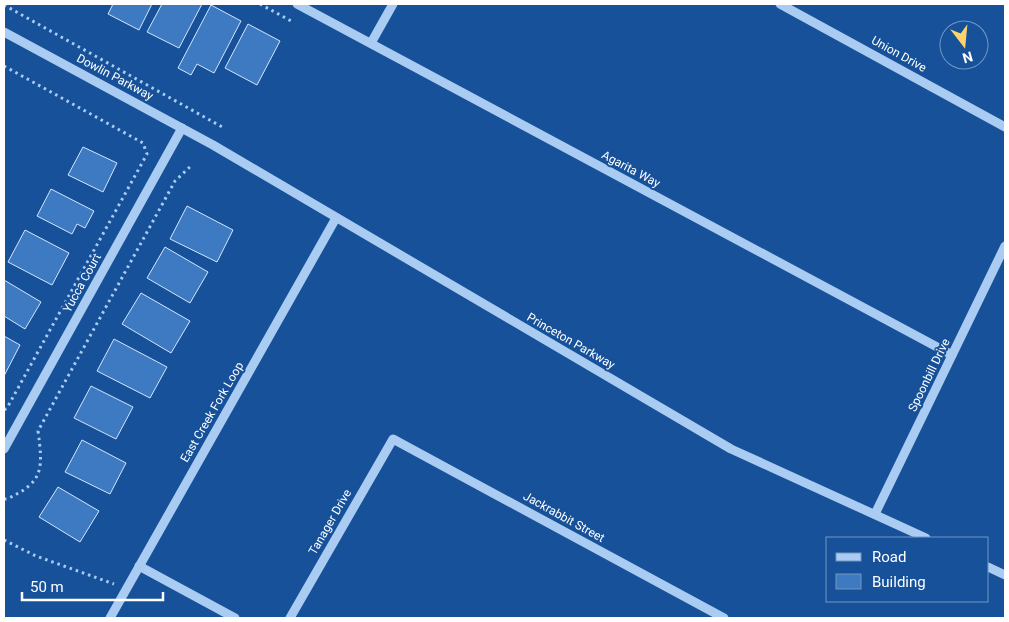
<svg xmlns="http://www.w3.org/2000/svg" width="1009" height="622" viewBox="0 0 1009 622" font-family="Roboto,sans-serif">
	<rect width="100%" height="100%" fill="#16519a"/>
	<g fill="#3e7ac1" stroke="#d3e6fd">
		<path d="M113,4H152L139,30L108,14Z"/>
		<path d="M162,4H202L179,48L147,32Z"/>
		<path d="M211,5L241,21L214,73L197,64L191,75L178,68Z"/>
		<path d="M248,24L280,41L257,85L225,68Z"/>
		<path d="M83,147L117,163L103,192L68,175Z"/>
		<path d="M51,189L94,211L85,228L77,224L72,234L37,216Z"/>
		<path d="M187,206L233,230L217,262L170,239Z"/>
		<path d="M25,230L69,253L52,285L8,262Z"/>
		<path d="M165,247L208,272L190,303L147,278Z"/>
		<path d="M4,280L41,302L25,329L4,316Z"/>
		<path d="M141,293L190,321L171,353L122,324Z"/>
		<path d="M4,336L20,345L4,376Z"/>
		<path d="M114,339L167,367L150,398L97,371Z"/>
		<path d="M91,386L133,407L116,439L74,418Z"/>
		<path d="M82,440L126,463L110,494L65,472Z"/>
		<path d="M58,487L99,511L80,542L39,517Z"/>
	</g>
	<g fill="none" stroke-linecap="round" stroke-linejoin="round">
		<g stroke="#abccf2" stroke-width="3" stroke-dasharray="2.5 4" stroke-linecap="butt">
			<path d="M260,4L293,22"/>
			<path d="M4,5L224,128"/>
			<path d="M4,66L143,143L147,154L7,408L4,410"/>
			<path d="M4,499H7C44,482 43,469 38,431L175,181L192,165"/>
			<path d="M4,540L36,556L114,584"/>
		</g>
		<g stroke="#abccf2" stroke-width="9">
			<path d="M297,4L952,355"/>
			<path d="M780,4L1005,127"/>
			<path d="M4,32L213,145L731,449L926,538"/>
			<path d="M371,43L393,4"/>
			<path d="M4,449L182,128"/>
			<path d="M875,514L1005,246"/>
			<path d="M139,566L235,618"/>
			<path d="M988,567L1005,575"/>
			<path d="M110,618L336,218"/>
			<path d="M290,618L393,439L724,618"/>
		</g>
	</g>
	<g text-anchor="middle" stroke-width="4" stroke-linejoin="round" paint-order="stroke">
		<g font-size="12" fill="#fff" stroke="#16519a">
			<text transform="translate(899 54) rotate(29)" y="4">Union Drive</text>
			<text transform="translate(115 77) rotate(28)" y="4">Dowlin Parkway</text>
			<text transform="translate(631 169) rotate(28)" y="4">Agarita Way</text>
			<text transform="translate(82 283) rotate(-61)" y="4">Yucca Court</text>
			<text transform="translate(571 341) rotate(30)" y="4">Princeton Parkway</text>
			<text transform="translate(929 375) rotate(-64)" y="4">Spoonbill Drive</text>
			<text transform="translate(212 412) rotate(-60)" y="4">East Creek Fork Loop</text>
			<text transform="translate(564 517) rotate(29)" y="4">Jackrabbit Street</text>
			<text transform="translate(330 522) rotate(-60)" y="4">Tanager Drive</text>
		</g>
	</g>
	<rect width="1009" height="622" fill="none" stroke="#ffffff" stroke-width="10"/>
	<rect x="826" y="537" width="162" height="65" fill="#16519a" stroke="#7397c2"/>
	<rect x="836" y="553" width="25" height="8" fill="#abccf2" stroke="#7397c2"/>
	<text x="872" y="562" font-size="15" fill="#ffffff">Road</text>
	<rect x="836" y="574" width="25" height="15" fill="#3e7ac1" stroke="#7397c2"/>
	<text x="872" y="587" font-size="15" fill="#ffffff">Building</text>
	<g transform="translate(964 45) rotate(164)"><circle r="24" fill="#16519a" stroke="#7397c2"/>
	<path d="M0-4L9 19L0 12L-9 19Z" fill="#ffd36c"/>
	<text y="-8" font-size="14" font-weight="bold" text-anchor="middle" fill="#ffffff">N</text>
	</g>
	<path d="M22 592v8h141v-8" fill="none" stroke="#ffffff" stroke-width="2.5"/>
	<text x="30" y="592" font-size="15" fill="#ffffff" stroke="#16519a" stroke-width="4" paint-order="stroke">50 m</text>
</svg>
